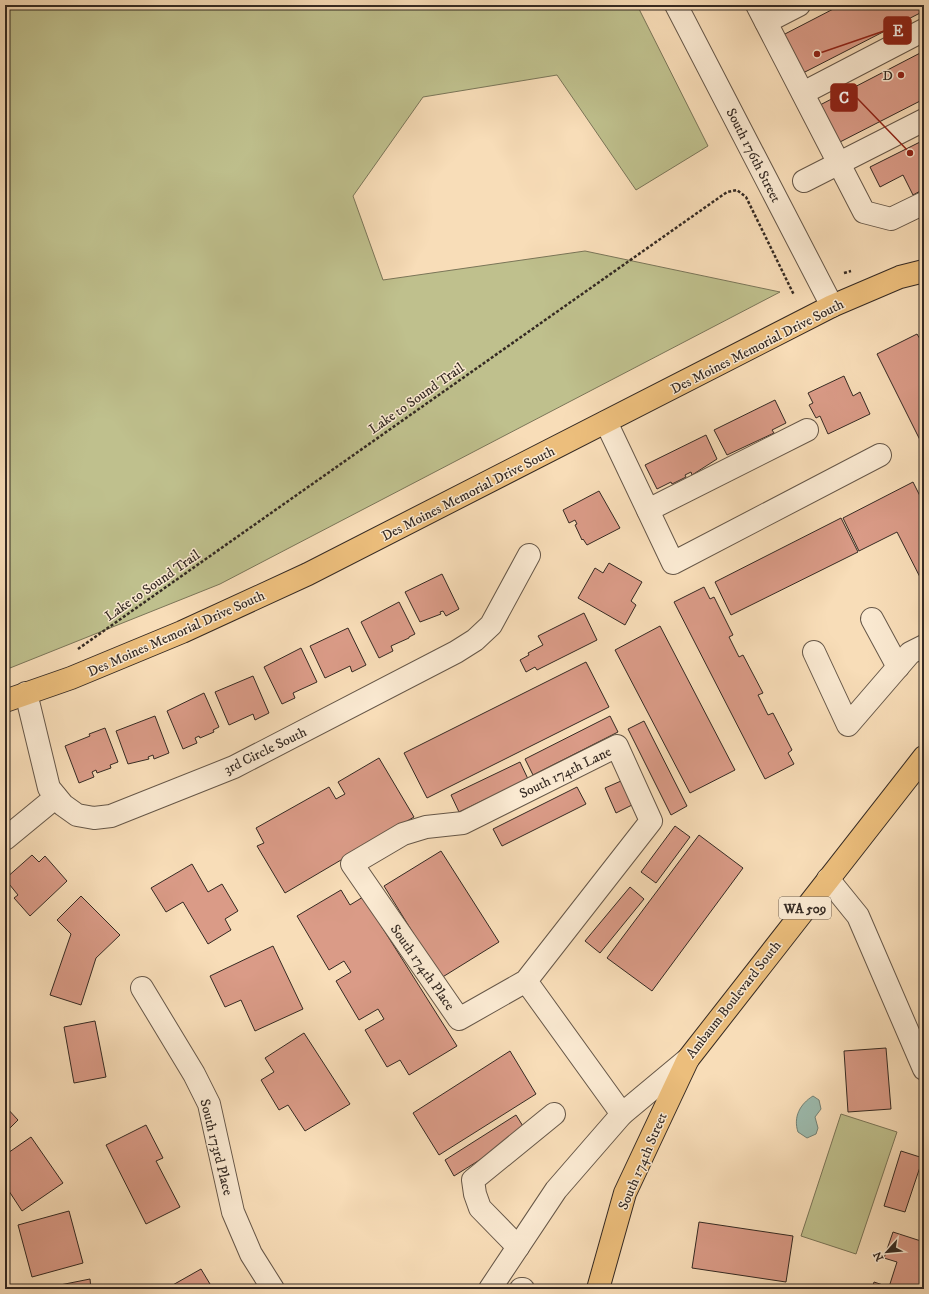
<svg xmlns="http://www.w3.org/2000/svg" width="929" height="1294" viewBox="0 0 929 1294" font-family="'IM FELL DW Pica',serif">
	<rect width="100%" height="100%" fill="#f8ddb8"/>
	<filter id="stains"><feTurbulence type="fractalNoise" baseFrequency=".005" numOctaves="4"/><feColorMatrix values="0 0 0 0 .2 0 0 0 0 .09 0 0 0 0 .02 0 0 0 .5 -.17"/></filter>
	<radialGradient id="worn" r=".72"><stop offset=".6" stop-color="#630" stop-opacity="0"/><stop offset="1" stop-color="#630" stop-opacity=".3"/></radialGradient>
	<g fill="#bfc08d" stroke="#7a7558">
		<path d="M5,5H637L708,146L636,190L557,75L423,97L353,196L383,280L585,251L780,292L220,584L5,670Z"/>
		<path d="M841,1114L897,1132L856,1254L801,1236Z"/>
	</g>
	<path fill="#9dbcaf" stroke="#738277" d="M813,1096L819,1100L821,1109L815,1117L818,1128L816,1134L807,1138L798,1132C793,1117 800,1104 813,1096Z"/>
	<g fill="#da9b87" stroke="#352a23">
		<path d="M841,5H924V11L803,73L783,35Z"/>
		<path d="M924,51V99L838,143L820,105Z"/>
		<path d="M924,140V189L913,195L903,175L880,187L870,167Z"/>
		<path d="M917,334L920,339L924,337V448L877,354Z"/>
		<path d="M844,376L853,396L860,392L870,414L828,434L820,416L816,418L809,405L813,403L808,393Z"/>
		<path d="M775,400L786,423L772,430L774,433L727,455L714,430Z"/>
		<path d="M706,435L717,459L692,475L691,472L685,475L686,477L672,484L671,482L657,489L645,465Z"/>
		<path d="M913,482L924,504V585L897,532L859,551L843,518Z"/>
		<path d="M599,491L620,528L587,545L583,539L582,540L575,525L577,524L575,520L569,523L563,510Z"/>
		<path d="M841,518L858,552L731,615L715,582Z"/>
		<path d="M609,563L642,582L631,601L636,605L625,625L578,598L595,568L603,573Z"/>
		<path d="M442,574L459,609L446,616L443,611L440,612L441,614L420,622L405,592Z"/>
		<path d="M704,587L710,599L714,597L733,635L729,637L739,657L743,655L763,693L758,695L768,715L773,713L792,750L788,753L794,764L765,779L674,602Z"/>
		<path d="M399,602L415,634L409,637V638L391,646L393,651L379,658L361,622Z"/>
		<path d="M584,613L597,640L537,670L535,667L526,672L520,660L529,655L528,653L543,645L538,636Z"/>
		<path d="M660,626L735,770L690,793L615,650Z"/>
		<path d="M348,628L366,665L352,672L350,666L325,678L310,646Z"/>
		<path d="M301,648L317,682L293,693L295,698L282,704L264,667Z"/>
		<path d="M586,662L609,707L427,798L404,753Z"/>
		<path d="M253,676L269,713L255,720L253,714L229,725L215,692Z"/>
		<path d="M204,693L219,727L213,730L214,732L200,738L199,736L195,738L197,743L183,749L167,711Z"/>
		<path d="M155,716L169,753L154,759L153,755L148,757L149,759L128,764L116,731Z"/>
		<path d="M610,716L618,732L533,775L525,759Z"/>
		<path d="M644,721L687,806L671,815L628,729Z"/>
		<path d="M105,728L118,762L110,765L111,768L97,773L96,770L92,772L94,777L79,783L65,746L90,736L89,734Z"/>
		<path d="M379,758L414,817L285,893L257,846L264,843L256,828L329,787L336,799L345,794L338,782Z"/>
		<path d="M520,762L528,779L459,812L451,795Z"/>
		<path d="M621,781L632,805L616,813L605,788Z"/>
		<path d="M577,787L586,804L502,846L493,829Z"/>
		<path d="M675,826L690,837L656,883L641,872Z"/>
		<path d="M699,835L743,868L652,991L607,958Z"/>
		<path d="M441,851L499,942L441,978L384,886Z"/>
		<path d="M32,855L39,862L45,856L67,881L30,916L14,898L18,895L5,879Z"/>
		<path d="M192,864L208,892L222,884L238,911L225,919L231,930L208,944L183,902L166,912L151,888Z"/>
		<path d="M630,887L644,899L600,953L585,941Z"/>
		<path d="M341,890L350,905L363,897L457,1046L409,1075L400,1060L387,1067L365,1030L384,1019L378,1009L359,1020L336,981L351,972L344,961L329,970L297,916Z"/>
		<path d="M81,896L120,935L96,958L81,1005L50,995L71,934L57,920Z"/>
		<path d="M273,946L303,1009L255,1031L241,1000L225,1007L210,976Z"/>
		<path d="M95,1021L106,1077L74,1083L64,1027Z"/>
		<path d="M304,1033L350,1104L305,1131L288,1105L279,1110L261,1080L274,1072L265,1058Z"/>
		<path d="M886,1048L891,1109L848,1112L844,1051Z"/>
		<path d="M510,1051L536,1094L439,1155L413,1113Z"/>
		<path d="M5,1106L18,1120L5,1133Z"/>
		<path d="M516,1115L526,1131L454,1176L445,1160Z"/>
		<path d="M146,1125L163,1158L156,1161L180,1207L146,1224L106,1145Z"/>
		<path d="M31,1137L63,1183L22,1211L5,1185V1155Z"/>
		<path d="M901,1151L923,1158L905,1212L884,1206Z"/>
		<path d="M69,1211L83,1263L32,1277L18,1225Z"/>
		<path d="M699,1222L793,1236L786,1282L692,1268Z"/>
		<path d="M893,1232L924,1242V1289H872L874,1282L889,1287L897,1262L884,1258Z"/>
		<path d="M201,1269L213,1289H173L171,1286Z"/>
		<path d="M90,1279L91,1289H40Z"/>
	</g>
	<g fill="none" stroke-linecap="round" stroke-linejoin="round">
		<g stroke="#665748" stroke-width="24">
			<g id="minor">
				<path d="M676,5L832,306"/>
				<path d="M757,5L864,212L891,219L924,203"/>
				<path d="M766,22L799,5"/>
				<path d="M803,93L924,30"/>
				<path d="M804,181L924,120"/>
				<path d="M606,422L673,563L880,455"/>
				<path d="M648,510L807,430"/>
				<path d="M872,619L898,667"/>
				<path d="M814,652L848,725L910,653L924,646"/>
				<path d="M26,693L49,788L63,805L77,815L94,818L111,816L234,767L456,652L475,640L491,625L529,555"/>
				<path d="M5,839L56,797"/>
				<path d="M828,879L858,916L924,1069"/>
				<path d="M526,981L651,821L617,746L463,823L426,827L403,834L352,864L459,1019L526,981L622,1114"/>
				<path d="M142,988L194,1074L209,1104L233,1212L251,1254L273,1289"/>
				<path d="M518,1247L480,1208L475,1194L473,1180L554,1114"/>
				<path d="M490,1289L556,1190L622,1114L688,1059"/>
				<path d="M521,1289H523"/>
			</g>
		</g>
		<g stroke="#352a23" stroke-width="24">
			<g id="major">
				<path d="M5,701L71,678L182,632L308,574L832,306L900,277L924,271"/>
				<path d="M598,1289L625,1193L688,1059L924,757"/>
			</g>
		</g>
		<g stroke="#352a23" stroke-width="2.5" stroke-dasharray="3 2" stroke-linecap="butt">
			<path d="M844,273L851,271"/>
			<path d="M78,649L727,192L737,190L746,197L794,295"/>
		</g>
		<use href="#minor" stroke="#fae9d1" stroke-width="22"/>
		<use href="#major" stroke="#ecbe7c" stroke-width="22"/>
	</g>
	<circle fill="#8f2418" stroke="#fae9d1" stroke-width="1.5" cx="901" cy="75" r="4"/>
	<g text-anchor="middle" stroke-width="3" stroke-linejoin="round" paint-order="stroke">
		<rect fill="#fae9d1" stroke="#706357" stroke-width="1" x="779" y="897" width="52" height="22" rx="3"/>
		<g font-size="13" font-weight="bold" fill="#352a23">
			<text x="805" y="913">WA 509</text>
		</g>
		<g font-size="14" fill="#352a23" stroke="#fae9d1" text-anchor="end">
			<text x="893" y="80">D</text>
		</g>
		<g font-size="14" fill="#352a23" stroke="#fae9d1">
			<text transform="translate(754 155) rotate(63)" y="5">South 176th Street</text>
			<text transform="translate(757 346) rotate(-27)" y="5">Des Moines Memorial Drive South</text>
			<text transform="translate(416 398) rotate(-35)" y="5">Lake to Sound Trail</text>
			<text transform="translate(468 493) rotate(-27)" y="5">Des Moines Memorial Drive South</text>
			<text transform="translate(152 585) rotate(-35)" y="5">Lake to Sound Trail</text>
			<text transform="translate(176 633) rotate(-24)" y="5">Des Moines Memorial Drive South</text>
			<text transform="translate(265 750) rotate(-26)" y="5">3rd Circle South</text>
			<text transform="translate(565 772) rotate(-26)" y="5">South 174th Lane</text>
			<text transform="translate(423 967) rotate(55)" y="5">South 174th Place</text>
			<text transform="translate(733 999) rotate(-52)" y="5">Ambaum Boulevard South</text>
			<text transform="translate(217 1147) rotate(76)" y="5">South 173rd Place</text>
			<text transform="translate(642 1161) rotate(-67)" y="5">South 174th Street</text>
		</g>
	</g>
	<path fill="none" stroke="#8f2418" stroke-width="1.5" d="M817 54L884 31M910 153L857 98"/>
	<g fill="#8f2418" stroke="#fae9d1" stroke-width="1.5">
		<circle cx="817" cy="54" r="4"/>
		<circle cx="910" cy="153" r="4"/>
	</g>
	<g fill="#8f2418" stroke="#8f2418" stroke-width="1.5">
		<rect x="884" y="17" width="27" height="27" rx="4"/>
		<rect x="831" y="84" width="26" height="27" rx="4"/>
	</g>
	<g font-size="15" text-anchor="middle" font-weight="bold" fill="#fff">
		<text x="898" y="36">E</text>
		<text x="844" y="103">C</text>
	</g>
	<rect width="929" height="1294" fill="none" stroke="#f8ddb8" stroke-width="20"/>
	<rect x="6" y="6" width="917" height="1282" fill="none" stroke="#352a23" stroke-width="2"/>
	<rect x="10" y="10" width="909" height="1274" fill="none" stroke="#352a23"/>
	<g transform="translate(887 1252) rotate(243)" stroke="#fae9d1" stroke-width="3" paint-order="stroke">
	<path d="M0-3L7 15L0 10L-7 15Z" fill="#352a23"/>
	<text y="-6" font-size="11" font-weight="bold" text-anchor="middle" fill="#352a23">N</text>
	</g>
	<rect width="100%" height="100%" filter="url(#stains)"/>
	<rect width="100%" height="100%" fill="url(#worn)"/>
</svg>
